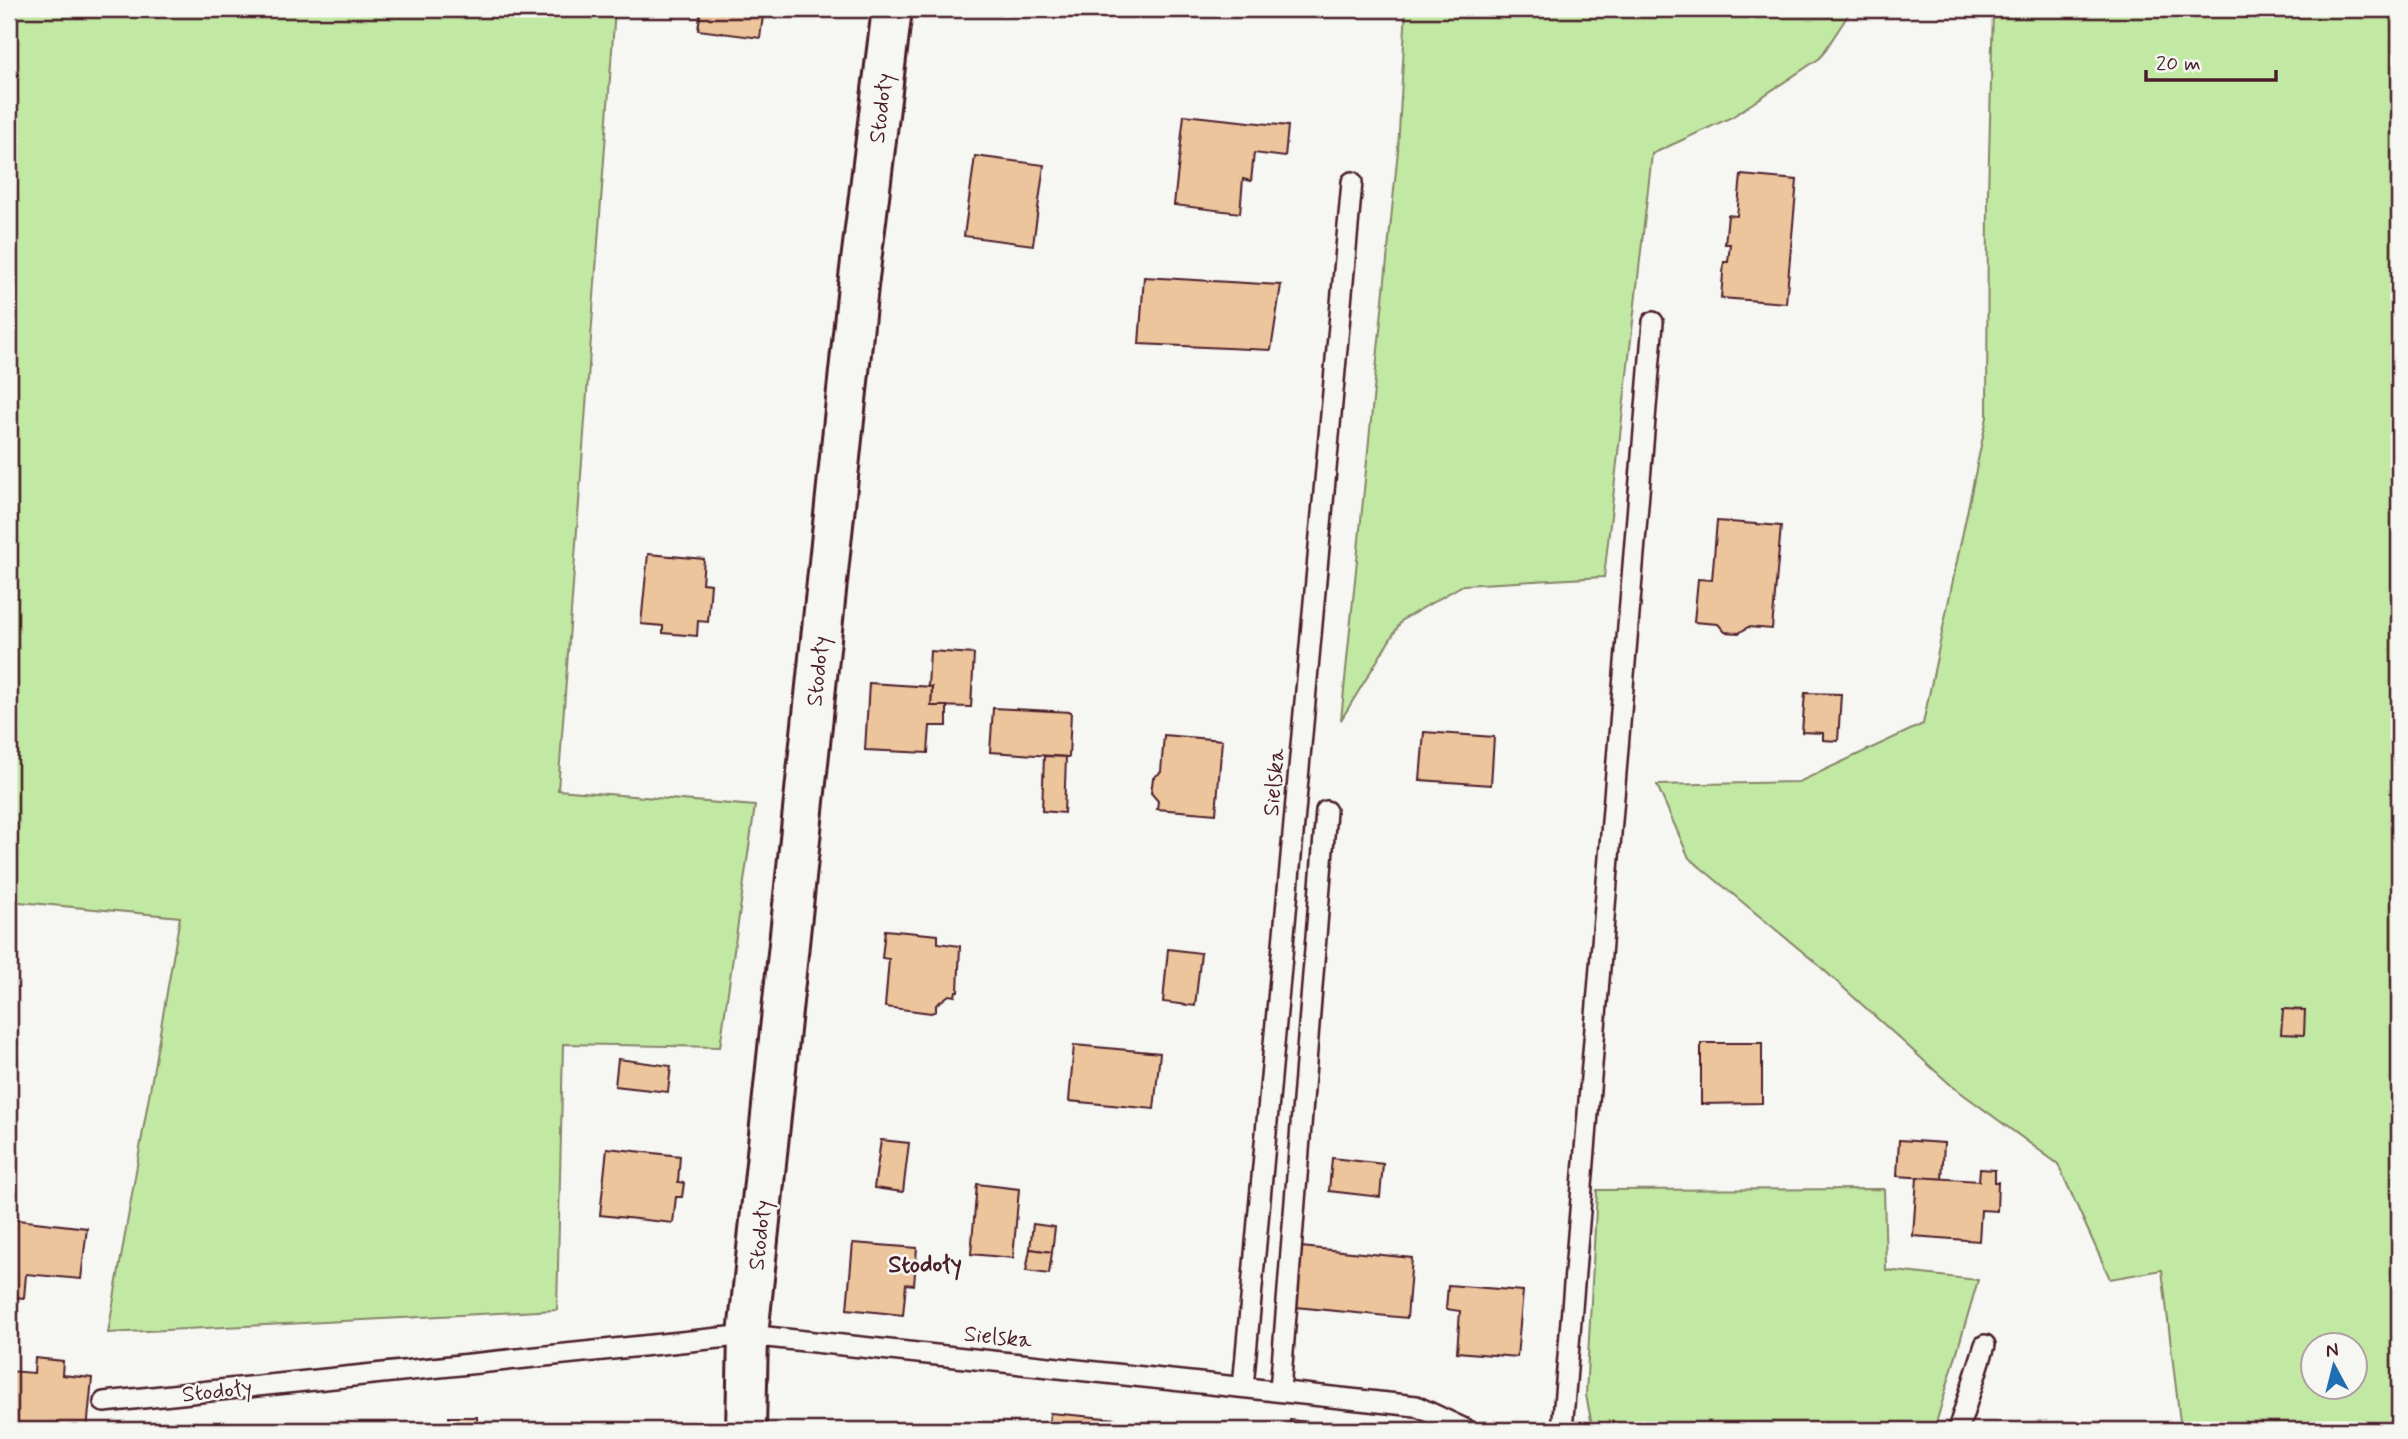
<svg xmlns="http://www.w3.org/2000/svg" width="2408" height="1439" viewBox="0 0 2408 1439" font-family="Mynerve,sans-serif">
	<rect width="100%" height="100%" fill="#f6f6f2"/>
	<filter id="ink" filterUnits="userSpaceOnUse"><feTurbulence type="fractalNoise" baseFrequency=".0143" numOctaves="2"/><feDisplacementMap in="SourceGraphic" scale="14" xChannelSelector="R" yChannelSelector="G"/><feConvolveMatrix kernelMatrix="1 2 1 2 8 2 1 2 1" color-interpolation-filters="sRGB"/></filter>
	<g filter="url(#ink)">
		<g fill="#c2e9a4" stroke="#868468" stroke-width="2" fill-rule="evenodd">
			<path d="M9,9H615L558,790L755,806L720,1047L563,1044L557,1310L108,1333L180,917L9,901Z"/>
			<path d="M1406,9H1852L1820,58L1732,117L1652,154L1604,577L1463,585L1402,620L1341,720L1398,150Z"/>
			<path d="M1993,9H2399V1430H2181L2162,1270L2110,1279L2058,1164L1952,1086L1815,962L1689,858L1657,785L1799,782L1923,724L1987,417L1988,193ZM2314,1344H2356V1386H2314Z"/>
			<path d="M1884,1189L1886,1270L1978,1280L1934,1430H1593L1586,1395L1597,1190Z"/>
		</g>
		<g fill="#edc59d" stroke="#4a1f2b" stroke-width="2">
			<path d="M701,9H764L760,38L698,30Z"/>
			<path d="M1184,115L1288,126L1285,157L1254,153L1251,181L1243,179L1240,213L1174,205Z"/>
			<path d="M975,156L1044,165L1033,245L964,236Z"/>
			<path d="M1741,175L1797,180L1786,303L1721,298L1724,262H1728L1730,244H1725L1728,215L1737,216Z"/>
			<path d="M1144,277L1281,285L1271,350L1139,344Z"/>
			<path d="M1717,521L1781,526L1772,629L1748,627L1739,633L1725,632L1718,624L1694,622L1698,579L1712,580Z"/>
			<path d="M648,554L704,559L702,583L711,584L708,622L698,621L697,636L663,633V626L641,624Z"/>
			<path d="M930,651L974,654L971,707L931,706L932,687H928Z"/>
			<path d="M869,683L932,687L931,706H947V726H930L928,753L865,750Z"/>
			<path d="M1805,693L1841,694L1838,741L1823,740V733L1802,732Z"/>
			<path d="M993,708L1071,712L1069,757L990,752Z"/>
			<path d="M1424,732L1494,737L1491,785L1420,780Z"/>
			<path d="M1164,735L1222,740L1216,814L1157,809L1158,801L1151,793L1153,778L1161,772Z"/>
			<path d="M1044,756L1066,757L1064,813L1042,811Z"/>
			<path d="M885,930L938,935V943L960,946L958,991H956L955,996L949,995L936,1005V1011L931,1013L885,1007L889,959L882,958Z"/>
			<path d="M1168,949L1201,953L1195,1006L1163,1002Z"/>
			<path d="M2283,1009L2305,1010L2304,1035L2281,1034Z"/>
			<path d="M1701,1043H1762V1103L1701,1104Z"/>
			<path d="M1074,1045L1160,1053L1154,1109L1069,1101Z"/>
			<path d="M618,1059L671,1066L668,1092L615,1086Z"/>
			<path d="M881,1140L909,1143L903,1192L874,1188Z"/>
			<path d="M1899,1140L1944,1143L1942,1179L1897,1176Z"/>
			<path d="M607,1148L680,1156L678,1182L684,1183L682,1197H676L673,1223L600,1215Z"/>
			<path d="M1332,1158L1383,1164L1380,1197L1329,1191Z"/>
			<path d="M1980,1169L1995,1170V1182H1998L1997,1211L1981,1210L1979,1241L1913,1236L1917,1177L1979,1181Z"/>
			<path d="M977,1184L1019,1189L1013,1258L971,1254Z"/>
			<path d="M9,1219L87,1228L81,1279L26,1274L24,1298L9,1296Z"/>
			<path d="M1033,1224L1055,1227L1052,1252L1030,1249Z"/>
			<path d="M853,1243L917,1248L914,1285L906,1284L903,1315L847,1309Z"/>
			<path d="M1301,1247L1412,1258L1407,1318L1296,1307Z"/>
			<path d="M1030,1249L1052,1252L1049,1274L1026,1271Z"/>
			<path d="M1448,1285L1523,1291L1517,1357L1457,1352L1460,1311L1446,1309Z"/>
			<path d="M35,1358L63,1361L62,1375L92,1378L87,1430H9V1371L34,1373Z"/>
			<path d="M1050,1413L1116,1419L1115,1430H1048Z"/>
			<path d="M449,1417H477V1426H499V1430H427V1426H449Z"/>
			<path d="M1290,1420L1317,1423L1316,1430H1289Z"/>
			<path d="M367,1425V1430H322V1426Z"/>
		</g>
		<g fill="none" stroke-linecap="round" stroke-linejoin="round">
			<g stroke="#4a1f2b" stroke-width="24">
				<g id="lane">
					<path d="M1243,1387L1352,182"/>
					<path d="M1280,1390L1326,811"/>
					<path d="M104,1402L748,1335L1416,1406L1467,1430"/>
					<path d="M1562,1430L1653,322"/>
					<path d="M1958,1430L1985,1345"/>
				</g>
			</g>
			<g stroke="#4a1f2b" stroke-width="44">
				<path id="street" d="M746,1430L748,1335L858,286L892,9"/>
			</g>
			<use href="#lane" stroke="#f6f6f2" stroke-width="19"/>
			<use href="#street" stroke="#f6f6f2" stroke-width="38"/>
		</g>
	</g>
	<g text-anchor="middle" stroke-width="5" stroke-linejoin="round" paint-order="stroke">
		<g font-size="23" fill="#4a1f2b" stroke="#f6f6f2">
			<text transform="translate(880 108) rotate(-83)" y="8">Stodoły</text>
			<text transform="translate(817 671) rotate(-84)" y="8">Stodoły</text>
			<text transform="translate(1273 782) rotate(-85)" y="8">Sielska</text>
			<text transform="translate(759 1235) rotate(-84)" y="8">Stodoły</text>
			<text transform="translate(998 1336) rotate(6)" y="8">Sielska</text>
			<text transform="translate(217 1390) rotate(-6)" y="8">Stodoły</text>
		</g>
		<g font-size="24" font-weight="bold" fill="#4a1f2b" stroke="#f6f6f2">
			<text x="925" y="1272">Stodoły</text>
		</g>
	</g>
	<rect width="2408" height="1439" fill="none" stroke="#f6f6f2" stroke-width="35"/>
	<rect x="18" y="18" width="2373" height="1404" fill="none" stroke="#4a1f2b" stroke-width="2.5" filter="url(#ink)"/>
	<g transform="translate(2334 1366) rotate(353)"><circle r="33" fill="#f6f6f2" stroke="#b1a0a2" stroke-width="2"/>
	<path d="M0-5L12 26L0 18L-12 26Z" fill="#1f6fb2"/>
	<text y="-10" font-size="19" font-weight="bold" text-anchor="middle" fill="#4a1f2b">N</text>
	</g>
	<path d="M2146 70v10h130v-10" fill="none" stroke="#4a1f2b" stroke-width="3.5"/>
	<text x="2156" y="70" font-size="21" fill="#4a1f2b" stroke="#f6f6f2" stroke-width="5" paint-order="stroke">20 m</text>
</svg>
